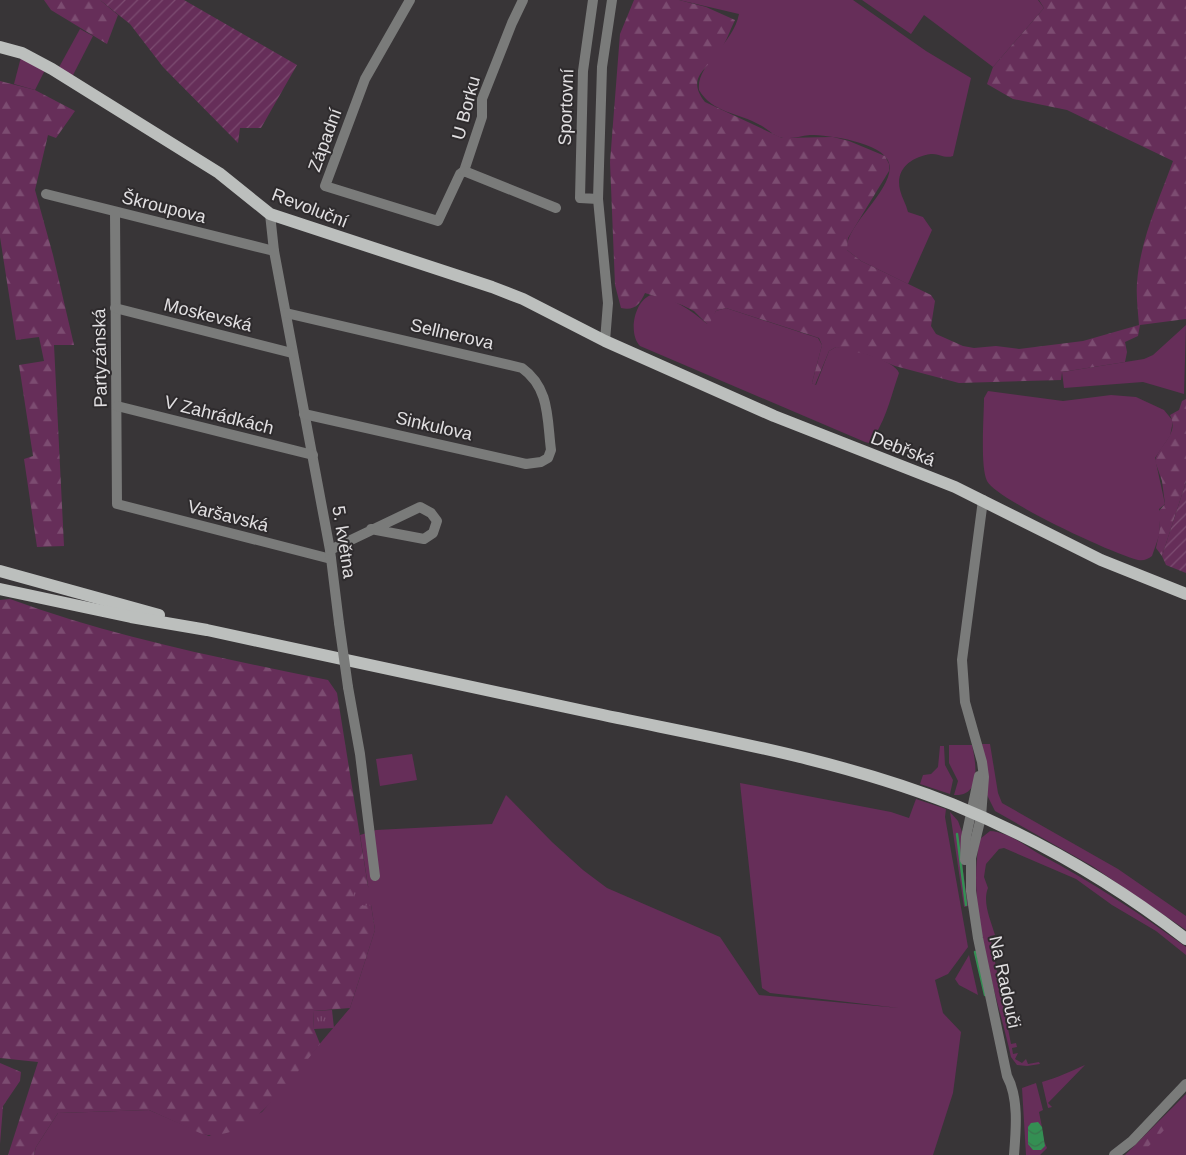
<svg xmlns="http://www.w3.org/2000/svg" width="1186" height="1155" viewBox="0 0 1186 1155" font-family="Arial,sans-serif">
	<defs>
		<pattern id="forest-firs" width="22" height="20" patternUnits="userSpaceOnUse" patternTransform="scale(1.25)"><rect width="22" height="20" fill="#662e59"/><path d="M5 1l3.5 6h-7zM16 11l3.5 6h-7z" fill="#7c4c71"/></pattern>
		<pattern id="park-tufts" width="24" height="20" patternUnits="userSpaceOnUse" patternTransform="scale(1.25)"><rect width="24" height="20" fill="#662e59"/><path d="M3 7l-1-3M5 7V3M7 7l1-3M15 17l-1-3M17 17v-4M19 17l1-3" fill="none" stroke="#7c4c71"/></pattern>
		<pattern id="garden-furrows" width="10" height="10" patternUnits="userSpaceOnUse" patternTransform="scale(1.25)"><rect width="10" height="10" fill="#662e59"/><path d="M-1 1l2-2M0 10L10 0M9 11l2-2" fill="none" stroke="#7c4c71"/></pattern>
		<pattern id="water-waves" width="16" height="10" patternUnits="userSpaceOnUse" patternTransform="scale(1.25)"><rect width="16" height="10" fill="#348f53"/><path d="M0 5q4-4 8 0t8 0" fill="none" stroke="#3a744e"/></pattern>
	</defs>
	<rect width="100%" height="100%" fill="#383537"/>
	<g fill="#662e59">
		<path d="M679,0H853L926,51L971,78L953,156C944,159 939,153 931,154C911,157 895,169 900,190C902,198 906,204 908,212L923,217L932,230L908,284L861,261L847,250C844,225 896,189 889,163C883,142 828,135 810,135C801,136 792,139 783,138C774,137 768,129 760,125C740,113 712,113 699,90C696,64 733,45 739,14Z"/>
		<path d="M862,0H1038L1044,8L993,67L924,15L911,34Z"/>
		<path d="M80,29L93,36L72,77L58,69Z"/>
		<path d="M21,57L45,70L35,90L14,84Z"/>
		<path d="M651,295C673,298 690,309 707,324L716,311L726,308L818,338L822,345L812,383L816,385L829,351L836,347C849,348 895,360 899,373L897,379C890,400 884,426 869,443L865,442L640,346C628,334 634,301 651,295Z"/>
		<path d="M1186,325L1184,394L1143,382L1064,388L1062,372L1144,359L1153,355Z"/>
		<path d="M988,391L1063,401L1111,395L1136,397L1164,410L1173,421L1170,436L1155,458L1165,504L1159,509L1160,533L1152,556C1148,559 1144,561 1138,560C1113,554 997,500 987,481C980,467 984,416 984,398Z"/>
		<path d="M982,744H990L998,793L1002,803L1118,869L1186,916V930L1092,866L995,811L987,795Z"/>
		<path d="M949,745H972C976,763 982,797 954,795L958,781L949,763Z"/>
		<path d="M940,746H944L945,765L953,780L950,794L920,784L923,775L931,774L938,767Z"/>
		<path d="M412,754L417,780L380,786L376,759Z"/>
		<path d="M740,783L891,812L909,818L916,799L946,809L945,817L968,947L948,974L935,980L943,1013L961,1032L953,1093L933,1155H34L36,1147L58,1113L149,1110L209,1136L262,1112L350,1008L375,930L360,835L376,830L492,824L506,795L552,842L583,870L607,888L720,937L759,995L899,1008L770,993L762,988Z"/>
		<path d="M950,812L958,821L962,832L963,871L968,906L964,907Z"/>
		<path d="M990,831C1008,832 1026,846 1041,855C1092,882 1139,913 1186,947V955L1156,931L1112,905L1076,879L1004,848L999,849L986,864L984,877L988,888C982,902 991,921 995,935L990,936L1011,1044L1016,1043L1017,1047L1012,1048L1013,1054L1018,1053L1015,1059L1022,1063L1026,1059L1028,1064L1039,1062L1040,1064L1027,1066L1017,1065L1011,1057C996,990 965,905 980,839Z"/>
		<path d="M969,955L978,995L959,985L955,979Z"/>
		<path d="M1085,1065L1048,1103L1052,1107L1048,1108L1042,1082C1057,1078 1071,1071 1085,1065Z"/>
		<path d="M1036,1083L1043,1110L1039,1112L1042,1127L1041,1125L1045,1146V1143L1047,1148L1040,1155H1026L1022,1088Z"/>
		<path d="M1186,1094V1155H1125Z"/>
	</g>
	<g fill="url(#forest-firs)">
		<path d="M44,0H100L118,15L107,44L51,10Z"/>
		<path d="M634,0H679L706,7L735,20C730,30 726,43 719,52C706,70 686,78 705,102L782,138L833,137L849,141L885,156L889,164V171L848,238L847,250L861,261L931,295L935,301L931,326L936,334L963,346L974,348L996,346L1019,349L1083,341L1139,325C1138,311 1136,297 1137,283C1140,240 1159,200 1173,161L1067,110L1013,99L987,84L993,67L1044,8L1039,0H1186V319L1140,325L1138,336L1125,342L1127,352L1125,362L1062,372L1061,380L959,383L895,366L868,355L836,347L829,351L815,385L812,383L822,345L819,338L813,336L726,308L716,311L710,323L707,324L694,311L682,305L645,293C640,304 635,311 621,308L615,285L610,162L620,34Z"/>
		<path d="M0,81L35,90L75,111L56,138L48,135L35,190L53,255L74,345H54L64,546L37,547L24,459L33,456L19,365L44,361L39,337L16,340L0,237Z"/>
		<path d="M1186,399V482L1162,556L1156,548L1160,529L1158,512L1165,504L1162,481L1155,461C1159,444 1180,434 1170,415L1179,410L1182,401Z"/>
		<path d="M10,599C112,637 221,658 328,680L337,693L375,930L350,1008L313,1011L314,1029L320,1044C294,1075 248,1146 202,1134L149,1110L58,1113L36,1147L34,1155H8L38,1062L0,1058V600Z"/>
		<path d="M0,1063L21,1072L20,1081L3,1106L0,1144Z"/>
		<path d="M1161,1122H1164L1167,1127L1146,1149H1143L1140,1146L1141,1142Z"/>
	</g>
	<g fill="url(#park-tufts)">
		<path d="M372,887L375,905L355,906L353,888Z"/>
		<path d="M332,1010L334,1028L314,1029L313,1011Z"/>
	</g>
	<g fill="url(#garden-furrows)">
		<path d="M100,0H184L297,65L261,128H240L238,143L163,67L130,24Z"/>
		<path d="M1186,482V573L1166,565L1162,556Z"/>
	</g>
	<path fill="url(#water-waves)" d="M1038,1122L1042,1127L1045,1146L1041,1150H1033L1028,1144V1127L1031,1123Z"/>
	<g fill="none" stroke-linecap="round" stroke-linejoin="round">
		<g stroke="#348f53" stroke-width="2.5">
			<path d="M957,834L966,905"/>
			<path d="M975,952L985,995"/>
		</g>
		<g stroke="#7a7b7a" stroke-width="10">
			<path d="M410,0L365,79L325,186L438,221L460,174L464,171L482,117V99L512,23L523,0"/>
			<path d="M593,0L583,71L580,198L598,199"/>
			<path d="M464,171L556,208"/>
			<path d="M46,194L274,251"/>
			<path d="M115,212L117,504L331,559"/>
			<path d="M270,214L274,251L330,550L339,623"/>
			<path d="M115,308L292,353"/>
			<path d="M286,313L522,368C550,388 547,419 551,450L548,458L541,462L526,464L304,414"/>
			<path d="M605,341L608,303L598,199L602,67L612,0"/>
			<path d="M117,406L313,455"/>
			<path d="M983,500L962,660L965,702L982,762L984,777L981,817L971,858V891L978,938L1007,1076C1019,1098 1016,1130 1014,1155"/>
			<path d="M330,550L420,507L431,513L437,521L433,533L424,539L371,529"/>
			<path d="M348,687L360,754L375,876"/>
			<path d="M965,860L966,837L979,776"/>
			<path d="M1114,1155L1132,1141L1186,1084"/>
		</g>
		<g stroke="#bcbfbd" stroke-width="12">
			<path d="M0,47L22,53L52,69L219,173L270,214L492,287L523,299L605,341L774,416L955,487L1101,560L1186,594"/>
			<path d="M0,571L159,615"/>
			<path d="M0,589L131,617L207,630C334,657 461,685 589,712C711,738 836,758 952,804C1036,838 1115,884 1186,939"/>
		</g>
		<path stroke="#7a7b7a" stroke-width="10" d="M339,623L348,687"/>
	</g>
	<g text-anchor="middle" stroke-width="4" stroke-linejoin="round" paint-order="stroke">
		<g font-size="18" fill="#e1dfe1" stroke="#2e2b2d">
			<text transform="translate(566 107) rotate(-88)" y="6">Sportovní</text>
			<text transform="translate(466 108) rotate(-75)" y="6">U Borku</text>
			<text transform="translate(325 140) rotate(-70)" y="6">Západní</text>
			<text transform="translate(164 207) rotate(14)" y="6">Škroupova</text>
			<text transform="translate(310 208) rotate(21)" y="6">Revoluční</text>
			<text transform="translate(208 315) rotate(14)" y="6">Moskevská</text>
			<text transform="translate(452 334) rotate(13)" y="6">Sellnerova</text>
			<text transform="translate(100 358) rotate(-91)" y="6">Partyzánská</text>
			<text transform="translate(219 415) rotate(14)" y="6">V Zahrádkách</text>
			<text transform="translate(434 426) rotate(13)" y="6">Sinkulova</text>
			<text transform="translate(903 449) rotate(21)" y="6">Debřská</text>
			<text transform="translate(228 516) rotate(14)" y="6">Varšavská</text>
			<text transform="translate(344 542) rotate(81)" y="6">5. května</text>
			<text transform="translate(1005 982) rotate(78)" y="6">Na Radouči</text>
		</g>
	</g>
</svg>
